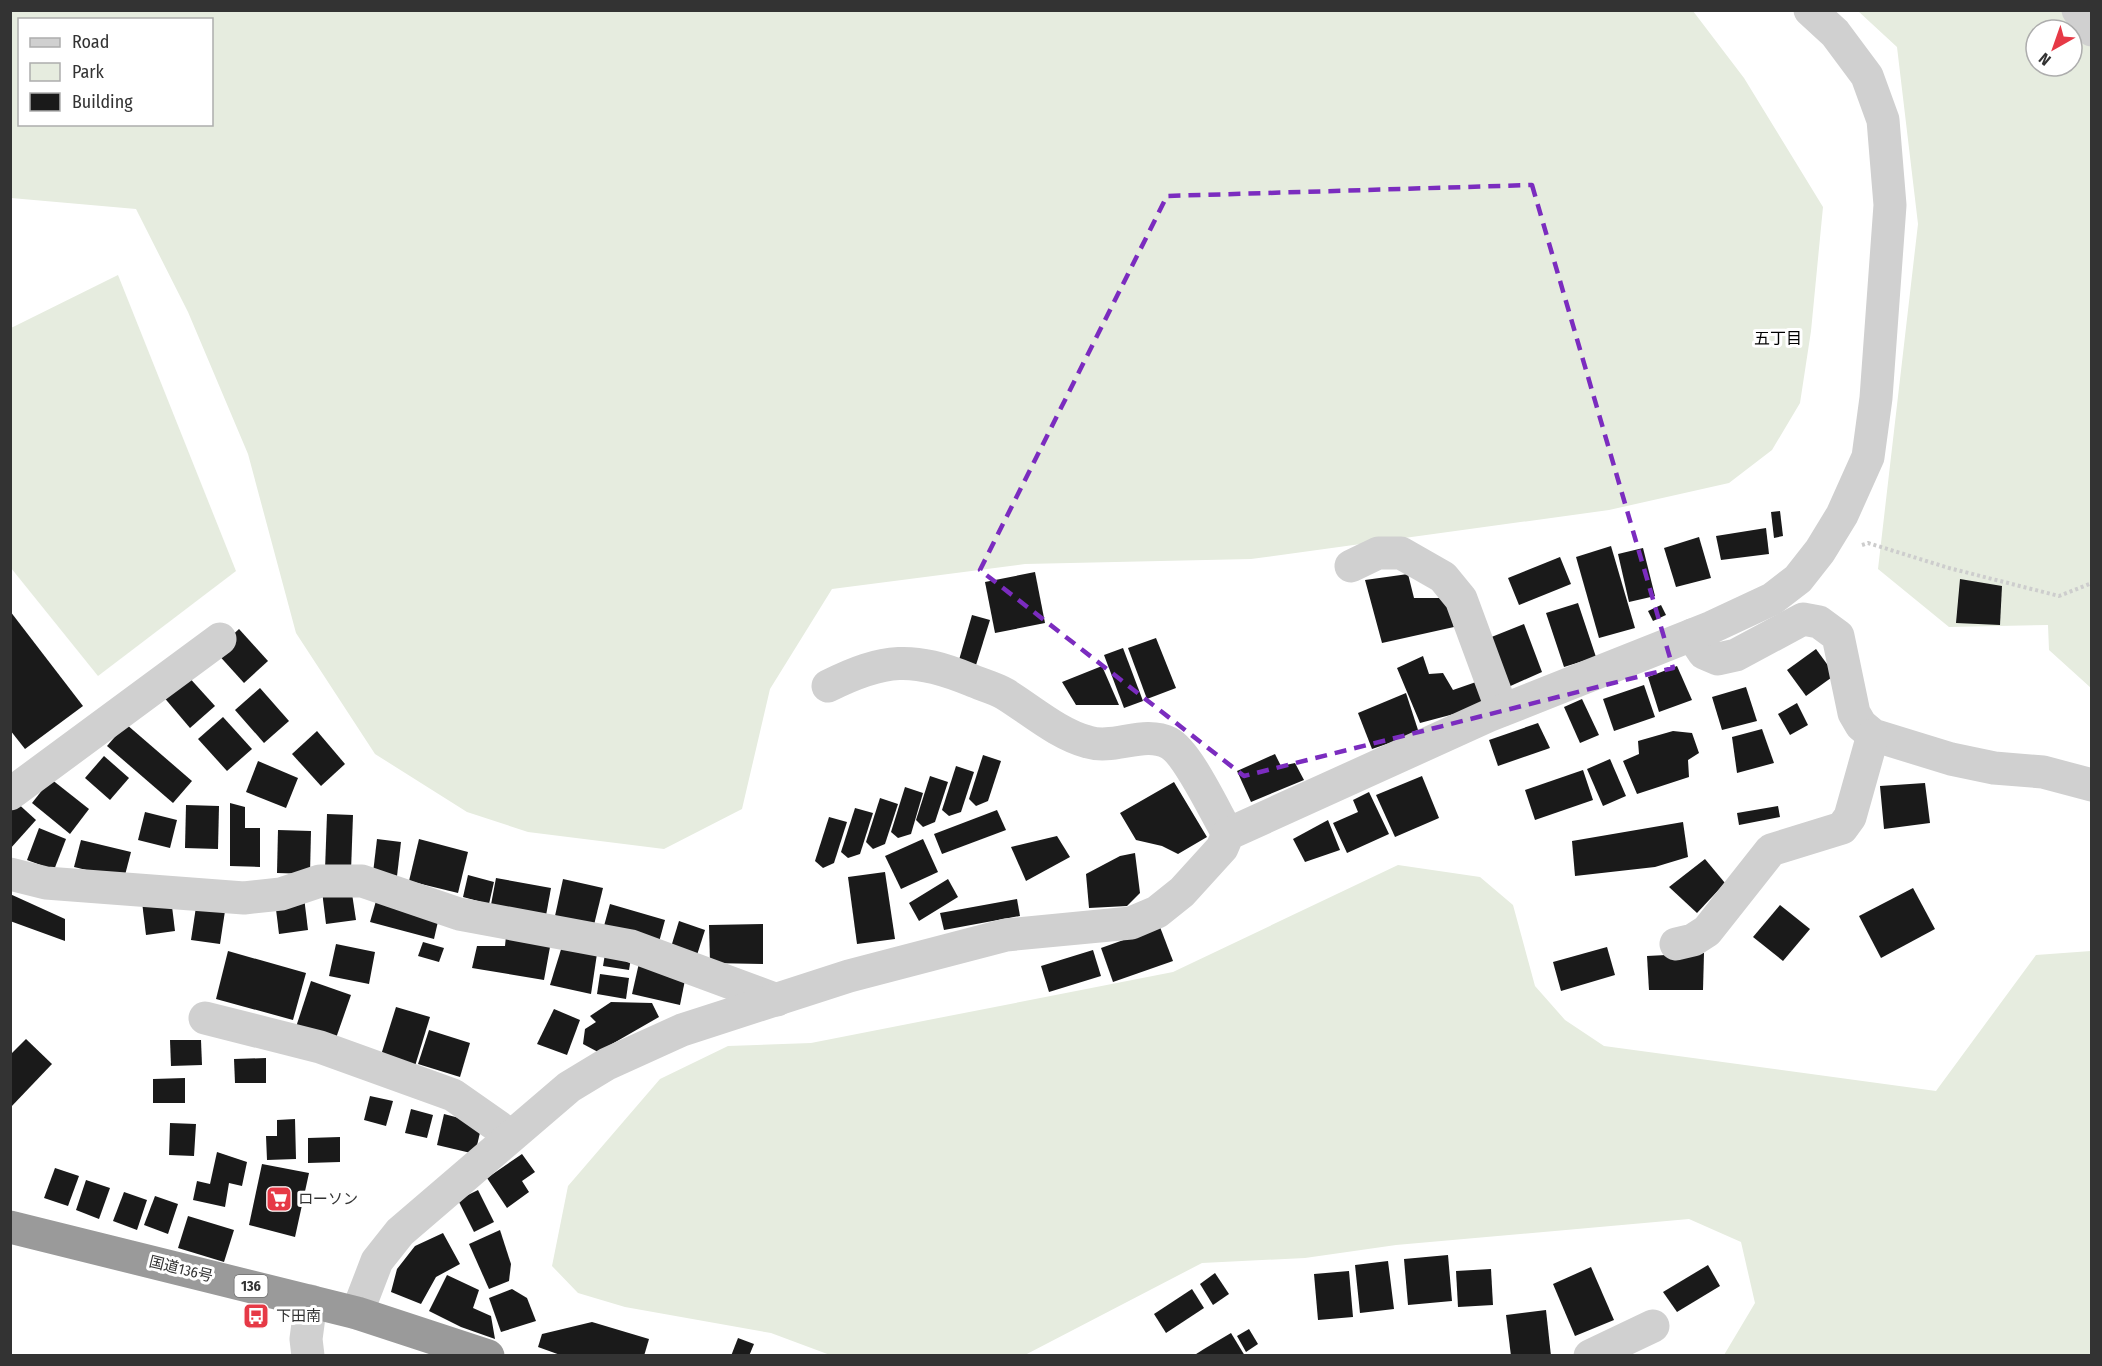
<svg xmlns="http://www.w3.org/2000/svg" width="2102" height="1366" viewBox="0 0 2102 1366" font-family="'Fira Sans Condensed','Noto Sans JP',sans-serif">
	<rect width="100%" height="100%" fill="#fff"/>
	<g fill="#e6ecdf" fill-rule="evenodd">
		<path d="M10,11H1693L1744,78L1823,207L1811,331L1800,403L1772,450L1729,483L1609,510L1251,559L1025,564L832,589L770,689L742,809L664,849L528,832L467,812L375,754L296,633L248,454L188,312L136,209L11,198ZM20,20H212V124H20Z"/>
		<path d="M1858,11H2091V688L2049,650L2048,625L1949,627L1878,569L1918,224L1897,47ZM2036,30H2072V66H2036Z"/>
		<path d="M118,275L236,571L98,676L11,568V328Z"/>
		<path d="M1398,865L1480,877L1513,905L1535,986L1565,1020L1604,1046L1936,1091L2036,955L2091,951V1355H1724L1755,1303L1741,1242L1689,1219L1396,1245L1305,1258L1202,1263L1023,1356L830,1355L771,1333L625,1307L578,1293L552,1266L568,1186L660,1079L728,1046L811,1043L1173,972Z"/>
	</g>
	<g fill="#1a1a1a">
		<path d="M1780,511L1783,536L1774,538L1771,512Z"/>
		<path d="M1766,528L1769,554L1721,560L1716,536Z"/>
		<path d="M1699,537L1711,578L1676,587L1664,548Z"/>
		<path d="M1611,546L1635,628L1599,638L1576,557Z"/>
		<path d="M1643,548L1655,596L1629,602L1618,554Z"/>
		<path d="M1560,557L1571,584L1519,605L1508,578Z"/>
		<path d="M1035,572L1045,623L995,633L985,582Z"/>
		<path d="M1408,574L1414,598H1447L1454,627L1382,643L1365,580Z"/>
		<path d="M1960,579L2002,586L2000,625L1956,623Z"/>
		<path d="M1578,603L1596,657L1564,667L1546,613Z"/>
		<path d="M1661,605L1666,615L1653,621L1648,611Z"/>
		<path d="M10,611L83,706L25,749L10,730Z"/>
		<path d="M972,615L990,620L976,665L959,660Z"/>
		<path d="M1524,624L1542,672L1506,688L1489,638Z"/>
		<path d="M239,629L268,661L244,683L215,651Z"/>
		<path d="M1156,638L1176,688L1147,699L1128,648Z"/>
		<path d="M1123,648L1143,701L1124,708L1104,655Z"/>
		<path d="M1816,649L1835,675L1806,696L1787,670Z"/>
		<path d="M1423,656L1429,674L1443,673L1453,690L1476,682L1484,706L1420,723L1397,668Z"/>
		<path d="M1102,666L1119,705H1076L1062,682Z"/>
		<path d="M1677,666L1692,700L1659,712L1648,677Z"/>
		<path d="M186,674L215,706L190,728L162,695Z"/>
		<path d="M1644,685L1655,717L1614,731L1603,699Z"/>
		<path d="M1746,687L1757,721L1722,730L1712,697Z"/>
		<path d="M260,688L289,721L264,743L235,710Z"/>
		<path d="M1406,693L1419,733L1372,749L1358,713Z"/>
		<path d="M1582,699L1599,735L1580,743L1564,707Z"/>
		<path d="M1797,703L1808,725L1790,735L1778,714Z"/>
		<path d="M223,717L252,749L227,771L198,739Z"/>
		<path d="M1538,723L1550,748L1498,766L1489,740Z"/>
		<path d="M126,724L192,781L173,803L107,746Z"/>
		<path d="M1762,729L1774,763L1737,773L1732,737Z"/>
		<path d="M317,731L345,764L321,786L292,754Z"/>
		<path d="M1673,731L1692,733L1699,753L1688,760L1689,777L1637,794L1623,761L1639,754L1638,741Z"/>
		<path d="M1275,754L1281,766L1295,763L1304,780L1251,802L1237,771Z"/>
		<path d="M983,755L1001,761L988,801L976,806L969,799Z"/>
		<path d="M104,756L129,778L110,800L85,778Z"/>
		<path d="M1610,759L1626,796L1603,806L1587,769Z"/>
		<path d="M258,761L298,778L286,808L246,792Z"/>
		<path d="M956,766L974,772L961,812L949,816L942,810Z"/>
		<path d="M1583,770L1593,800L1535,820L1525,790Z"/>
		<path d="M930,776L948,782L935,822L923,827L916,820Z"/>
		<path d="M1422,776L1439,818L1395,837L1376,795Z"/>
		<path d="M51,779L89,809L70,834L32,803Z"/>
		<path d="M1174,782L1207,837L1178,854L1162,846L1136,840L1120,813Z"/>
		<path d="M1925,783L1930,823L1884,829L1880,786Z"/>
		<path d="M905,787L923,793L911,834L898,838L891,832Z"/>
		<path d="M1369,792L1389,834L1347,853L1333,823L1358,812L1353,800Z"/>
		<path d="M880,798L898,804L885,844L873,849L866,842Z"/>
		<path d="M14,800L36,820L10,849V804Z"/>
		<path d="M230,803L245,807V828H260V867L230,866Z"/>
		<path d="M186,805L219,806L218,849L185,848Z"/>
		<path d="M1778,806L1780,817L1739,825L1737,813Z"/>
		<path d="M855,808L873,813L860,854L848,858L841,852Z"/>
		<path d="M997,810L1006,830L942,854L934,834Z"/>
		<path d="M145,812L177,820L170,848L138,840Z"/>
		<path d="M327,814L353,815L351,871L325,870Z"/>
		<path d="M829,817L847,822L834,863L823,868L815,861Z"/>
		<path d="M1328,820L1340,850L1305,862L1293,839Z"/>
		<path d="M1683,822L1688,857L1655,867L1575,876L1572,841Z"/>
		<path d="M39,828L66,839L54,870L27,860Z"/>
		<path d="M278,830L311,831L310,874L277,873Z"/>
		<path d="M1057,836L1070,857L1026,881L1011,847Z"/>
		<path d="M377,839L401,842L397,876L373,873Z"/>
		<path d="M419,839L468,852L458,893L409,881Z"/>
		<path d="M923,839L938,872L901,889L885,856Z"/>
		<path d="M81,840L131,852L124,879L74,867Z"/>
		<path d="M1135,853L1140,893L1127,906L1089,908L1086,874L1120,856Z"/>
		<path d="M1705,859L1725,883L1697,913L1669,887Z"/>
		<path d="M885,872L895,939L857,944L848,877Z"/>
		<path d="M468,875L494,882L489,904L463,897Z"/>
		<path d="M496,878L551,888L545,921L490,910Z"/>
		<path d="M563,879L603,888L594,925L555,916Z"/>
		<path d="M948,879L958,897L919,921L909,903Z"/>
		<path d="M351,887L356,920L326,924L322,891Z"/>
		<path d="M1913,888L1935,929L1881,958L1859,916Z"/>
		<path d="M10,894L65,919V941L10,921Z"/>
		<path d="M304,897L308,930L279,934L275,901Z"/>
		<path d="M171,898L175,931L146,935L142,902Z"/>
		<path d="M1017,899L1020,916L944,930L940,913Z"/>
		<path d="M376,901L439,917L434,939L370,922Z"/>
		<path d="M610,904L665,920L659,942L604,926Z"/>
		<path d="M1780,905L1810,929L1783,961L1753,937Z"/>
		<path d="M196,907L225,911L220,944L191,940Z"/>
		<path d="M679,921L705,930L697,955L671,947Z"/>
		<path d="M763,924V964L710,963L709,925Z"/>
		<path d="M1160,927L1173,961L1113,982L1101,948Z"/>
		<path d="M506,936L550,947L544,980L472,968L477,946H505Z"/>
		<path d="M423,942L444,948L439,962L418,956Z"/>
		<path d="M563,943L598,947L591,994L550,985Z"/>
		<path d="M336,944L375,952L369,984L329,976Z"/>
		<path d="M1607,947L1615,975L1561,991L1553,962Z"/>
		<path d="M1093,950L1101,976L1049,992L1041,966Z"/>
		<path d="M228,951L306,973L293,1020L216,999Z"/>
		<path d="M1704,953L1703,990H1649L1647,956Z"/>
		<path d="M605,954L631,958L629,970L603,966Z"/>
		<path d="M639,963L686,975L680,1005L632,994Z"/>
		<path d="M600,974L629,978L626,999L597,994Z"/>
		<path d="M311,981L351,995L335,1041L296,1027Z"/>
		<path d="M611,1002L652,1003L659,1017L598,1052L583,1044L585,1029L596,1022L590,1016Z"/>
		<path d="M396,1007L430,1017L415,1066L381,1055Z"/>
		<path d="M554,1009L580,1020L567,1055L537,1044Z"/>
		<path d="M429,1030L470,1043L460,1077L418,1064Z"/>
		<path d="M26,1039L52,1064L10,1108V1055Z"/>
		<path d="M170,1040H201L202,1065L171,1066Z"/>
		<path d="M266,1058V1083H235L234,1059Z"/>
		<path d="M185,1078V1103H153V1079Z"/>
		<path d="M370,1096L393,1101L386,1126L364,1120Z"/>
		<path d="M411,1109L433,1115L427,1138L405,1133Z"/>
		<path d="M444,1114L482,1124L475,1154L437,1145Z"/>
		<path d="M295,1119L296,1159L267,1160L266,1136H277V1120Z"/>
		<path d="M170,1123L196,1124L194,1156L169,1155Z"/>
		<path d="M340,1137V1162L308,1163V1138Z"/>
		<path d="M217,1152L247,1162L242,1186L229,1183L225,1207L193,1200L197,1181L210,1184Z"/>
		<path d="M522,1154L535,1172L522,1181L529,1192L507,1208L487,1178Z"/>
		<path d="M262,1164L309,1173L295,1237L249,1225Z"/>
		<path d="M55,1168L79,1176L68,1206L44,1198Z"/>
		<path d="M86,1180L110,1188L99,1219L76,1210Z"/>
		<path d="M478,1190L494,1222L474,1232L458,1200Z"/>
		<path d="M124,1192L147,1200L137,1230L113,1221Z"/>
		<path d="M155,1196L178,1204L168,1234L144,1225Z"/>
		<path d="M188,1216L234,1230L224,1262L178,1248Z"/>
		<path d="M500,1230L511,1264L509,1281L489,1289L469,1244Z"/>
		<path d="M443,1233L460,1264L436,1277L421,1304L391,1292L397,1269L415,1246Z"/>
		<path d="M1448,1255L1452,1301L1408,1305L1404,1259Z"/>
		<path d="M1388,1261L1394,1309L1360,1313L1355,1265Z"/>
		<path d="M1708,1265L1720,1286L1677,1312L1663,1292Z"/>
		<path d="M1591,1267L1614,1320L1575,1336L1553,1284Z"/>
		<path d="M1491,1269L1493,1305L1458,1307L1456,1271Z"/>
		<path d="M1349,1271L1353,1317L1318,1320L1314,1274Z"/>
		<path d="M1215,1273L1229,1294L1213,1305L1200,1284Z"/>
		<path d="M447,1275L479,1290L473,1308L491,1316L495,1339L461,1327L429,1311Z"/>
		<path d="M512,1289L527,1298L536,1321L501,1332L489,1298Z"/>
		<path d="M1192,1289L1204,1308L1166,1333L1154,1314Z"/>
		<path d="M1546,1310L1551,1356H1511L1506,1315Z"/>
		<path d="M592,1322L649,1339L644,1356H563L538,1347L542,1334Z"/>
		<path d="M1249,1329L1258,1344L1246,1352L1237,1336Z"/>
		<path d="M1231,1333L1245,1356H1193L1204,1349Z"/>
		<path d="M738,1338L754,1344L749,1356H731Z"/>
	</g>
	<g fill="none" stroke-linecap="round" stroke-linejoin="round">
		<path stroke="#cdcdcd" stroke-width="4" stroke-dasharray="3 3" stroke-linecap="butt" d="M1862,545L1868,543L1949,568L2059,596L2092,583"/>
		<g stroke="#d0d0d0" stroke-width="33">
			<path d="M2078,10L2092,30"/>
			<path d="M1351,566L1378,553H1401L1443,577L1461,599L1502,710"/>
			<path d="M1692,635L1704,653L1718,659L1736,655L1803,619L1819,622L1838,636L1854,713L1861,725L1873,735L1951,759L1994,768L2043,772L2092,785"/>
			<path d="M828,686C884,658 913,656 971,680C982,685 995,688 1005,694C1031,710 1058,734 1088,742C1114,750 1144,730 1169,743C1188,753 1216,814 1228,834"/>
			<path d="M10,794L220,639"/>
			<path d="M10,874L46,883L244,898L281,894L320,881H362L459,914L631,946L777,1000"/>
			<path d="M1676,944L1693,940L1707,931L1771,850L1842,828L1850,817L1873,735"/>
			<path d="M205,1018L320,1047L453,1095L510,1135"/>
			<path d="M357,1313L377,1261L400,1232L569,1087L607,1064L682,1030L849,976L1006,935L1131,923L1157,912L1182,892L1222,848L1228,834L1488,716L1712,627L1772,599L1798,579L1820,551L1842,515L1868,457L1876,398L1890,205L1883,120L1867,76L1835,33L1810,10"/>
			<path d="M308,1356L306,1339L311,1301"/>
			<path d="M1590,1356L1653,1326"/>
		</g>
		<path stroke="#9a9a9a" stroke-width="33" d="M10,1227L357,1313L488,1356"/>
	</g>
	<path fill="none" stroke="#7b2cbf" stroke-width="4.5" stroke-dasharray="12 8" stroke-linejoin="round" d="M1532,185L1673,668L1244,776L980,570L1167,196Z"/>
	<defs>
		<g id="supermarket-square" transform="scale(1.35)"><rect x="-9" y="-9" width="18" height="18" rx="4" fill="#e63946" stroke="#fff"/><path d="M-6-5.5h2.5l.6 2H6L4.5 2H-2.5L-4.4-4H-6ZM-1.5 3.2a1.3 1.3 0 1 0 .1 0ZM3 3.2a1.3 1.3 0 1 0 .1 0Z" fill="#fff"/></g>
		<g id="bus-square" transform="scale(1.35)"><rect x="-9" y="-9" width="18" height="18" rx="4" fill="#e63946" stroke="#fff"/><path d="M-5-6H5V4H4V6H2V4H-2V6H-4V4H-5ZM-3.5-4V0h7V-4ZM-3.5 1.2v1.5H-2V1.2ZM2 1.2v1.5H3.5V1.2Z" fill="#fff"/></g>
	</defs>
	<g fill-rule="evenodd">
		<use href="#supermarket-square" x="279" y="1199"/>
		<use href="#bus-square" x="256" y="1316"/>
	</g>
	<g text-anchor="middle" stroke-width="6" stroke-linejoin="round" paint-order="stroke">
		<rect fill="#fff" stroke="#707070" stroke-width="1.5" x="234.5" y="1275" width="33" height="22" rx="4.5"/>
		<g font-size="14" font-weight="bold" fill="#333">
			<text x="251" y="1291">136</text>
		</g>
		<g font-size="15" fill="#333" stroke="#fff" text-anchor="start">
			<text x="298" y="1204">ローソン</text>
			<text x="276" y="1321">下田南</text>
		</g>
		<g font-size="15" fill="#333" stroke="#fff">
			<text transform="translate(181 1269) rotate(14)" y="5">国道136号</text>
		</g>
		<g font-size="16" fill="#000" stroke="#fff">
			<text x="1778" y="344">五丁目</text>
		</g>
	</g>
	<rect width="2102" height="1366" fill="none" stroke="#333333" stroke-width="24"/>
	<rect x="18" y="18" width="195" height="108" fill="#ffffff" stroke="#adadad" stroke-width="1.5"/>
	<rect x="30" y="38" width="30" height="9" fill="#d0d0d0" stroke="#adadad" stroke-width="1.5"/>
	<text x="72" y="48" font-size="18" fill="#333333">Road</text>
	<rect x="30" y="63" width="30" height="18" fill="#e6ecdf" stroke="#adadad" stroke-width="1.5"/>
	<text x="72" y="78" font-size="18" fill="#333333">Park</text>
	<rect x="30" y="93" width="30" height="18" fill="#1a1a1a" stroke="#adadad" stroke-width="1.5"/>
	<text x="72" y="108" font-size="18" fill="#333333">Building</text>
	<g transform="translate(2054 48) rotate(220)"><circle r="28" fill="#ffffff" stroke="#adadad" stroke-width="1.5"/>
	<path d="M0-4.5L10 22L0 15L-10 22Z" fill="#e63946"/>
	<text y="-9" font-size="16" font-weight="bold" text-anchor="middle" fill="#333333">N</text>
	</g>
</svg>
